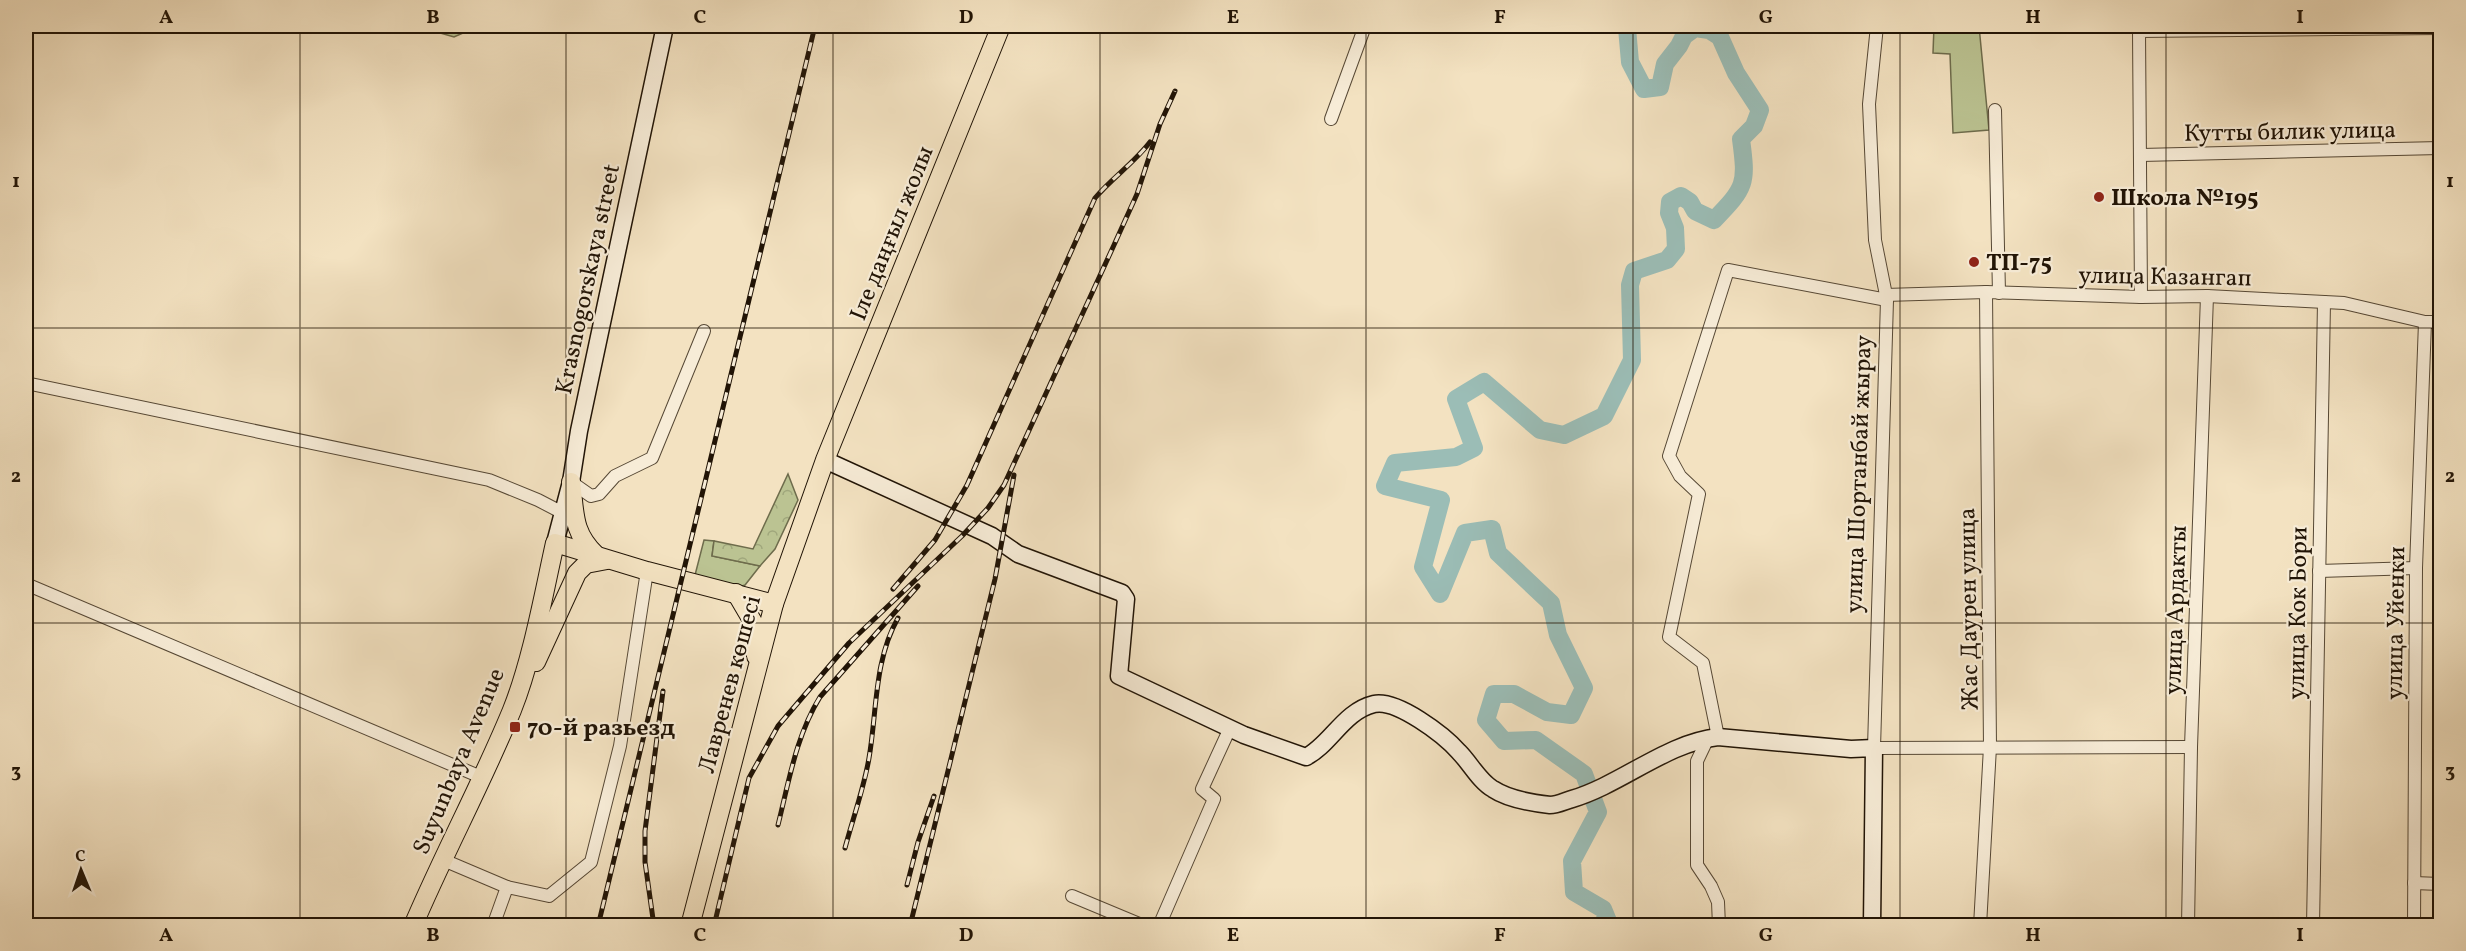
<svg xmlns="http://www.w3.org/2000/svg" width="2466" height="951" viewBox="0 0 2466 951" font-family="Vollkorn,serif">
	<defs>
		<pattern id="forest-crowns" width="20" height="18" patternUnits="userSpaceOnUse" patternTransform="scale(1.5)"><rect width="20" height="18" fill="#bbc392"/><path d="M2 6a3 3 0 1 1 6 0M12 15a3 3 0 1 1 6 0" fill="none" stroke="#a0a77c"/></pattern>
	</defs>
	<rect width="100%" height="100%" fill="#f3e2c1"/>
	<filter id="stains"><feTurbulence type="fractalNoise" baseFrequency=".00333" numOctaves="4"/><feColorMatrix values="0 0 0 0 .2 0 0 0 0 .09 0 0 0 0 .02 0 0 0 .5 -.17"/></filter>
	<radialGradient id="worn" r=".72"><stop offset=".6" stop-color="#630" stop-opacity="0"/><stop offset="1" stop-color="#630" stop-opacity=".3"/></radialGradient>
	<g fill="#bbc392" stroke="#6e6c4c" stroke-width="1.5">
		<path d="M416,26H479L454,37Z"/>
		<path d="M1934,26H1979L1989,130L1953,133L1950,54L1933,53Z"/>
		<path d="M704,540L714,541L712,556L760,566L745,585L736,588L694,579Z"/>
	</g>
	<path fill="url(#forest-crowns)" stroke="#6e6c4c" stroke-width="1.5" d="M788,474L798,500L775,549L760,566L712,556L714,541L753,549Z"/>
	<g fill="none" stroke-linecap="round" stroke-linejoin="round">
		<path stroke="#9bbdb6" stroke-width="18" d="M1610,926L1603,909L1574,892L1572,861L1598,812L1584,774L1536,740L1504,741L1486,720L1494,694H1514L1547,712L1571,715L1584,688L1558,635L1551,603L1498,553L1492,529L1465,533L1440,594L1423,567L1441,500L1385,486L1395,463L1456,457L1474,448L1456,399L1484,382L1540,430L1564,435L1604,416L1632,360L1630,285L1634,271L1667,260L1676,249L1675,228L1669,213L1670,202L1681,196L1690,202L1695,211L1714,220C1746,187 1747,184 1741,139L1754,126L1760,110L1736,73L1720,37L1709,30L1695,28L1684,36L1679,46L1665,64L1660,87L1644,89L1630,62L1627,28L1631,26"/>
		<g stroke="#564835" stroke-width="14">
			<g id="street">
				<path d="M1877,26L1869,104L1875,240L1887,300L1874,748L2191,747"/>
				<path d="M1995,110L1999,293"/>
				<path d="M1331,119L1365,26"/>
				<path d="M2141,155L2440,148"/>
				<path d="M2440,233V239"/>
				<path d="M1885,295L1986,292L2141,297L2207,296L2344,303L2425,322H2439L2440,318"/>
				<path d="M2141,297L2139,31L2440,28"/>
				<path d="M26,383L489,480L538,500L563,513"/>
				<path d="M571,482L591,496L599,494L615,476L652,458L704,331"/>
				<path d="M2319,571L2416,568"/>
				<path d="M26,584L481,777"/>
				<path d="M1718,737L1703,663L1669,637L1699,494L1680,476L1669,456L1728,270L1887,300"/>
				<path d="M1708,738L1697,761V865L1711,886L1718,902L1719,926"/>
				<path d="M441,859L507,887L493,926"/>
				<path d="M2414,883L2440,884"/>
				<path d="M507,887L549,896L591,862L620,746L647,571"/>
				<path d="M1072,896L1144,926"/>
				<path d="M1159,926L1214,799L1202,789L1230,728"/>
				<path d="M1980,926L1990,747L1986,292"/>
				<path d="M2188,926L2191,747L2207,296"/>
				<path d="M2313,926L2324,302"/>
				<path d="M2414,926L2416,568L2425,322"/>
			</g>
		</g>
		<g stroke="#211406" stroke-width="19">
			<g id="secondary">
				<path d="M825,460L992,536L1018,554L1122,593L1126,599L1119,676L1244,735L1306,757C1330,745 1344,711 1374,704C1397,699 1444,735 1459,752C1470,763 1480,782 1493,789C1508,799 1532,803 1550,805C1557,805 1565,801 1572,799C1622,784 1666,743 1718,737L1851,749L1874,748L1872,926"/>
				<path d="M555,543L571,482L579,431L665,26"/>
			</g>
		</g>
		<g stroke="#211406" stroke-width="20">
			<g id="primary">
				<path d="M571,482C575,513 572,532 596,555"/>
				<path d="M736,593L753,622L756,656"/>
				<path d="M536,662L577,573L586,564L607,560"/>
				<path d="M413,926C444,853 482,783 512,710C532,660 543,597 555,543L647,571L774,604"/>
				<path d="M690,926L774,604L825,460L1001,26"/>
			</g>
		</g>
		<use href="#street" stroke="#f7ecd7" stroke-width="12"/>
		<use href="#secondary" stroke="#f7ecd7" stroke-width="16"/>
		<use href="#primary" stroke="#f3e2c1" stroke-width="18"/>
		<g stroke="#211406" stroke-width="5">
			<g id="rail">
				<path d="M893,589L935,540L967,485L1095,198C1112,178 1134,163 1150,142"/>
				<path d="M778,825C789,781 796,736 820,697L918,586"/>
				<path d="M845,848C853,818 864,788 869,758C877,712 874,660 898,618"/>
				<path d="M907,885L918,842L934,796"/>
				<path d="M598,926L815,26"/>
				<path d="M654,926L645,862V831L663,691"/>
				<path d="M714,926L749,778L778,726L849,643L962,536L988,508L1004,485L1114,245L1137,194L1160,124L1175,91"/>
				<path d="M910,926L995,579L1014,475"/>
			</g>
		</g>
		<use href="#rail" stroke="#f7ecd7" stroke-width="3" stroke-dasharray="9" stroke-linecap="butt"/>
	</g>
	<path fill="none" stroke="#211406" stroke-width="1.5" stroke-opacity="0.55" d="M300,26V926M566,26V926M833,26V926M1100,26V926M1366,26V926M1633,26V926M1900,26V926M2166,26V926M26,328H2440M26,623H2440"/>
	<g fill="#8f2418" stroke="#f7ecd7" stroke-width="2">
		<circle cx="2099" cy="197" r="6"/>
		<circle cx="1974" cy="262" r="6"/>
		<rect x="509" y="721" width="12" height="12" rx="3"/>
	</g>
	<g text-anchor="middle" stroke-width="4.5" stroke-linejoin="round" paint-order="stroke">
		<g font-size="24" fill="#211406" stroke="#f7ecd7">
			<text transform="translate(2290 131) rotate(-1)" y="8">Кутты билик улица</text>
			<text transform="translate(891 233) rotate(-68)" y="8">Іле даңғыл жолы</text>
			<text transform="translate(2165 276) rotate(1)" y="8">улица Казангап</text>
			<text transform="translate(587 279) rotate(-78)" y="8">Krasnogorskaya street</text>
			<text transform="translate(1858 474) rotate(-88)" y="8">улица Шортанбай жырау</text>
			<text transform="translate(1968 609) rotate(-91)" y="8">Жас Даурен улица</text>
			<text transform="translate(2175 610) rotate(-88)" y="8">улица Ардакты</text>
			<text transform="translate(2297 613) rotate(-89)" y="8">улица Кок Бори</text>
			<text transform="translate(2395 623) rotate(-89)" y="8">улица Уйенки</text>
			<text transform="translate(729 684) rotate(-75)" y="8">Лавренев көшесі</text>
			<text transform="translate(458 761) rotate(-67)" y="8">Suyunbaya Avenue</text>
		</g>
		<g font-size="24" font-weight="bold" fill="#211406" stroke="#f7ecd7" text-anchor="start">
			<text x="2111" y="205">Школа №195</text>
			<text x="1986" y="270">ТП-75</text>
			<text x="527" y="735">70-й разьезд</text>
		</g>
	</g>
	<rect width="2466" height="951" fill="none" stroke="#f3e2c1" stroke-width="66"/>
	<g transform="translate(81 870) rotate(358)" stroke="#f7ecd7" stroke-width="4.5" paint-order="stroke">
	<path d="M0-4.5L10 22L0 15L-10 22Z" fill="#211406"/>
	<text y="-9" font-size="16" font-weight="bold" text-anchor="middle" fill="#211406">С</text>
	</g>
	<rect x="33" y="33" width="2400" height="885" fill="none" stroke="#211406" stroke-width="2"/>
	<g font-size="20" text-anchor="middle" font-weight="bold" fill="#211406">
		<text x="166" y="23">A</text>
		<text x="433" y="23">B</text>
		<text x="700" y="23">C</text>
		<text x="966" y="23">D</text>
		<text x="1233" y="23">E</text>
		<text x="1500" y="23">F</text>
		<text x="1766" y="23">G</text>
		<text x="2033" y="23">H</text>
		<text x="2300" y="23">I</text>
		<text x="16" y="187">1</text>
		<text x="2450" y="187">1</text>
		<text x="16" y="482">2</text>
		<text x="2450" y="482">2</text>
		<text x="16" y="777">3</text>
		<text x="2450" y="777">3</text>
		<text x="166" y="941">A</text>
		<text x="433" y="941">B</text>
		<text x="700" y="941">C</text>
		<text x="966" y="941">D</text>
		<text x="1233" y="941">E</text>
		<text x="1500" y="941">F</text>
		<text x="1766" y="941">G</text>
		<text x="2033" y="941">H</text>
		<text x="2300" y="941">I</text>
	</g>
	<rect width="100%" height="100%" filter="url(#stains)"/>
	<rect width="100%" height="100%" fill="url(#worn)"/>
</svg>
